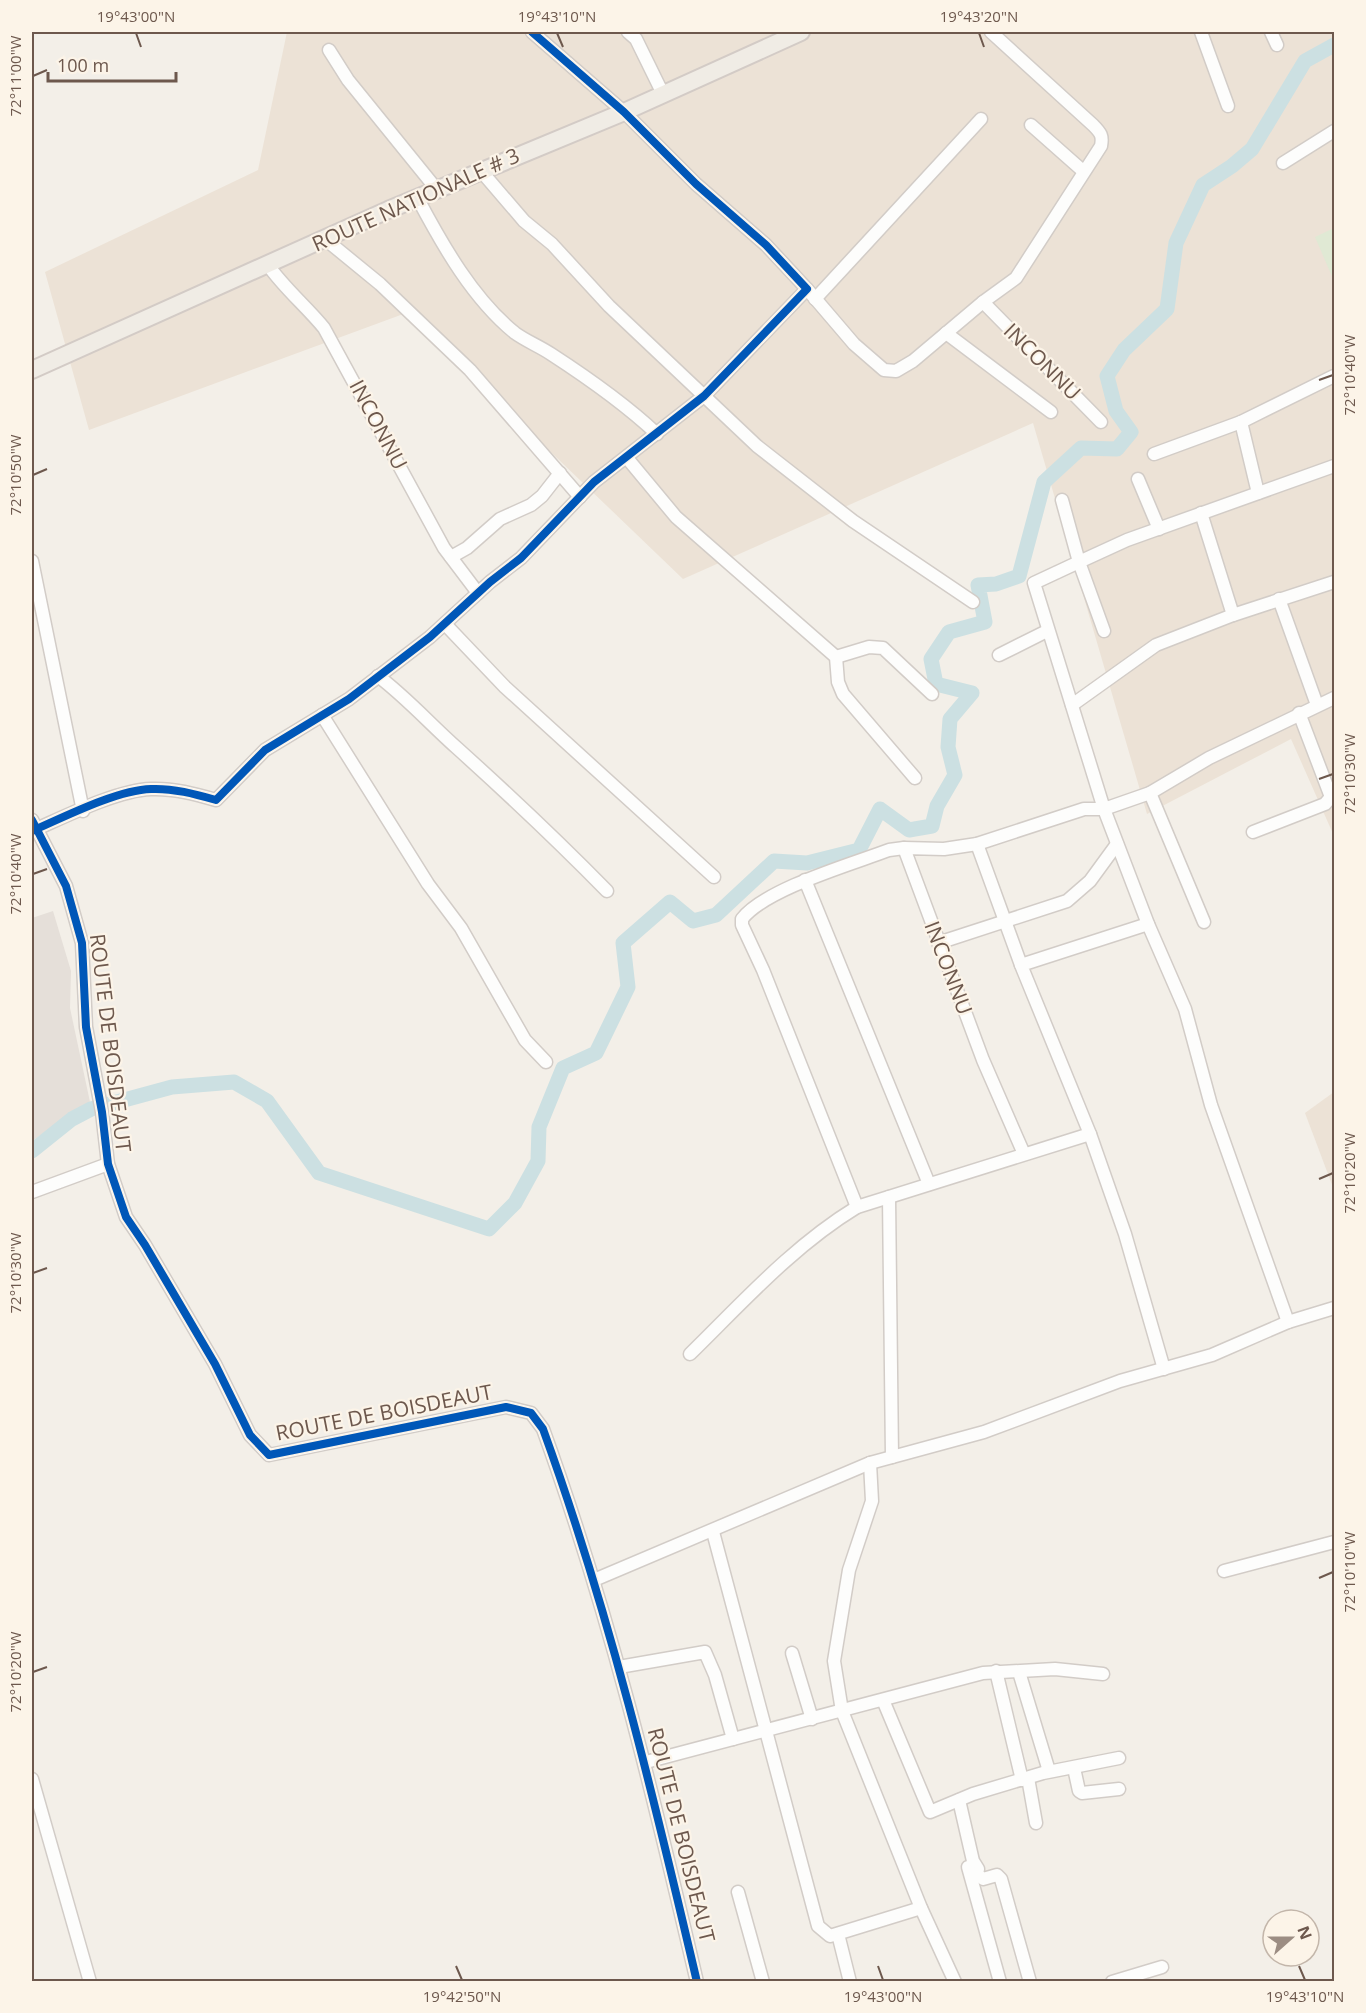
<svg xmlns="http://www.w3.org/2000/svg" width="1366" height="2013" viewBox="0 0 1366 2013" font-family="'Open Sans',sans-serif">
	<rect width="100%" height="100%" fill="#f3efe8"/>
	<g fill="#ece2d6">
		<path d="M287,32H1334V836L1291,739L1147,814L1033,423L683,579L406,313L89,430L45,272L258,170Z"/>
		<path d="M1334,1092V1190L1305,1113Z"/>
	</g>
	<path fill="#e5dfd9" d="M53,911L71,971L70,1008L90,1102L32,1141V918Z"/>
	<path fill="#e0e9d4" d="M1334,228V281L1315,237Z"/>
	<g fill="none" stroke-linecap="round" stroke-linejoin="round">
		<path stroke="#cce0e2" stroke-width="15" d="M32,1151L72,1119L91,1109L172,1087L234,1082L267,1101L319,1173L489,1229L515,1203L538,1161L539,1127L563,1068L596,1053L628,987L623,943L670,902L693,921L716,915L774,861L807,863L859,850L880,809L909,830L932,826L937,806L955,775L948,747L950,719L972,693L936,684L931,659L949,632L985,622L978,585L996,584L1019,576L1044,482L1081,448L1117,449L1131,432L1116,411L1107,376L1124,350L1167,309L1176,243L1203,185L1232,166L1252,149L1305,61L1334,45"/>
		<g stroke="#d2ccc7" stroke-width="15">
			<g id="minor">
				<path d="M628,32L636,39L663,94"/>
				<path d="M1201,32L1228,106"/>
				<path d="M1271,32L1277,45"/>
				<path d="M329,50L348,80L438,191"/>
				<path d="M1031,125L1083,171"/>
				<path d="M1283,163L1334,131"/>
				<path d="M482,172L524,221L552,244L609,306L757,446L853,521L973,602"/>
				<path d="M418,199C443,246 473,299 515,333C526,341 539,346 551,354C588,378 624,403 657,434"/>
				<path d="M325,239L380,284L470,370L580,497"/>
				<path d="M268,265C284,288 306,306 324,328L444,548L478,593"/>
				<path d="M807,289L854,344L884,370L896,371L913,361L983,302L1016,278L1101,146C1103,136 1101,133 1093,125L991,32"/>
				<path d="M815,299L981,119"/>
				<path d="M983,302L1101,422"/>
				<path d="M946,333L1051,412"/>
				<path d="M1154,454L1241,422"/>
				<path d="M627,458L676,517L836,657L838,682L843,694L915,778"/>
				<path d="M1138,479L1159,529"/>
				<path d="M1258,493L1241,422L1334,376"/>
				<path d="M1062,500L1079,562L1034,583L1104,809L1148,924L1185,1009L1211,1105L1288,1322"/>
				<path d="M1201,513L1233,615L1334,582"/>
				<path d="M451,557L467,548L500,519L531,505L542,496L560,473"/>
				<path d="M32,561L83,811"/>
				<path d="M1279,599L1317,705"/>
				<path d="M445,624L505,687L714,877"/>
				<path d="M1104,631L1079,562L1127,540L1334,466"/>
				<path d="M999,655L1047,631"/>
				<path d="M836,657L869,647L883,648L932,694"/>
				<path d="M378,676C407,698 430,724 457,748C508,794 558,841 607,891"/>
				<path d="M1072,705L1156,645L1233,615"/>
				<path d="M322,715L428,884L461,928L525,1040L546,1062"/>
				<path d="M1150,793L1204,922"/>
				<path d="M32,820L66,886L82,943L86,1027L102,1112L108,1164L126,1217L145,1245L215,1364L250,1435L269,1455L506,1407L531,1413L543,1429C609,1611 653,1794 697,1982"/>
				<path d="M32,831C64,817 117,790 151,789C173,788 195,794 216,800L265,750L349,699L430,637L490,582L521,558L594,482L704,396L807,289L766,245L696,184L624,112L532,32"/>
				<path d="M1253,832L1325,804L1331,797L1299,713"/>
				<path d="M977,844L1021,965"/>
				<path d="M805,880L929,1184"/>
				<path d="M938,943L1067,901L1090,881L1117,844"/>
				<path d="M1090,1134L1125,1234L1164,1369"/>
				<path d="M1024,1154L983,1060L904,848L944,849L977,844L1084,809H1104L1150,793L1209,758L1334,698"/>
				<path d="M32,1192L108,1164"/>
				<path d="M889,1197L892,1457"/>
				<path d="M857,1207L763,970L742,925V919C765,889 852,864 889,850L904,848"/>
				<path d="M690,1354C743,1302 793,1246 857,1207L1090,1134L1021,965L1148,924"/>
				<path d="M870,1463L872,1501L849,1570L834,1661L842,1711L921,1908L955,1982"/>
				<path d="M713,1532L818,1926L830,1936L921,1908"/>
				<path d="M1224,1571L1334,1542"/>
				<path d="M594,1580L870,1463L984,1432L1120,1381L1212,1355L1288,1322L1334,1308"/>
				<path d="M792,1653L812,1719"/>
				<path d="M619,1667L705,1652L715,1675L733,1739"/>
				<path d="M996,1671L1022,1780"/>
				<path d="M1019,1672L1049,1771"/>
				<path d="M883,1700L930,1812L973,1794L1043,1773L1119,1758"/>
				<path d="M646,1762L983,1673L1055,1669L1103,1674"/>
				<path d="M1074,1768L1079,1791L1082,1793L1119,1789"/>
				<path d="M1028,1778L1036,1823"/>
				<path d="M32,1779L90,1982"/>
				<path d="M959,1800L973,1861L978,1869L977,1874L983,1879L997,1875L1001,1879L1030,1982"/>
				<path d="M968,1867L1000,1982"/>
				<path d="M738,1892L763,1982"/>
				<path d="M838,1934L850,1982"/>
				<path d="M1112,1982L1162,1967"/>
			</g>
		</g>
		<g stroke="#d3cbc6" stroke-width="20">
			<path id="major" d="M32,370L388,210L624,112L801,32"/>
		</g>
		<use href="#minor" stroke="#fdfdfc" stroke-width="12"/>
		<use href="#major" stroke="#f0ece5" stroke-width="16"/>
		<g stroke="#fcf4e8" stroke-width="11">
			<g id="cycleway">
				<path d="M32,820L66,886L82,943L86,1027L102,1112L108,1164L126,1217L145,1245L215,1364L250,1435L269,1455L506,1407L531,1413L543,1429C609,1611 653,1794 697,1982"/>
				<path d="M32,831C64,817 117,790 151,789C173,788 195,794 216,800L265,750L349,699L430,637L490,582L521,558L594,482L704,396L807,289L766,245L696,184L624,112L532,32"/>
			</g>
		</g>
		<use href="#cycleway" stroke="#0057b8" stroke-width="8"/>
	</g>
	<path fill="none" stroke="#6d584d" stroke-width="2" d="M136,33L141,47M557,33L563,47M979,33L984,47M33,76L47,70M1319,380L1333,375M33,475L47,469M1319,779L1333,774M33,874L47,869M1319,1179L1333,1173M33,1273L47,1268M1319,1578L1333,1572M33,1672L47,1667M456,1966L462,1980M878,1966L883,1980M1299,1966L1305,1980"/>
	<g text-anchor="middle" stroke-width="4.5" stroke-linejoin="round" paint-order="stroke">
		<g font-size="21" fill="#6d584d" stroke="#fcf4e8">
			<text transform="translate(416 200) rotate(-24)" y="7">ROUTE NATIONALE # 3</text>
			<text transform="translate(1042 362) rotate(45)" y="7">INCONNU</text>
			<text transform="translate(378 425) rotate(62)" y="7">INCONNU</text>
			<text transform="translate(948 968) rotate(69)" y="7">INCONNU</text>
			<text transform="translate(110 1043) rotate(83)" y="7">ROUTE DE BOISDEAUT</text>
			<text transform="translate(384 1413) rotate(-11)" y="7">ROUTE DE BOISDEAUT</text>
			<text transform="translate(681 1835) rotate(76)" y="7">ROUTE DE BOISDEAUT</text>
		</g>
	</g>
	<rect width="1366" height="2013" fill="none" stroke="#fcf4e8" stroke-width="66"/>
	<g transform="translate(1291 1938) rotate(69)"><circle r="28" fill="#fcf4e8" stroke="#c3b6aa" stroke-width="1.5"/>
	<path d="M0-4.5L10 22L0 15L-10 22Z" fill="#9c8d83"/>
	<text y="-9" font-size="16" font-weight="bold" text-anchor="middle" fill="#6d584d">N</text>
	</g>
	<path d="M48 72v9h128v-9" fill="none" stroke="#6d584d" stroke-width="3"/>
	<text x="57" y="72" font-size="18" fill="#6d584d" stroke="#fcf4e8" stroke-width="4.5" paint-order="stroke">100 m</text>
	<rect x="33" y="33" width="1300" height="1947" fill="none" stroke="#6d584d" stroke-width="2"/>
	<g font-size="15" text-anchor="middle" fill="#6d584d">
		<text x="136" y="22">19°43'00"N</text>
		<text x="557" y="22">19°43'10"N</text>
		<text x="979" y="22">19°43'20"N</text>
		<text transform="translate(16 76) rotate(-90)" y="5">72°11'00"W</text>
		<text transform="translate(1350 375) rotate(-90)" y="5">72°10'40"W</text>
		<text transform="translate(16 475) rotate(-90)" y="5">72°10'50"W</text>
		<text transform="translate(1350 774) rotate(-90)" y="5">72°10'30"W</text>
		<text transform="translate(16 874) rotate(-90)" y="5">72°10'40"W</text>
		<text transform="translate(1350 1173) rotate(-90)" y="5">72°10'20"W</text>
		<text transform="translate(16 1273) rotate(-90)" y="5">72°10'30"W</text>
		<text transform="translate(1350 1572) rotate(-90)" y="5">72°10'10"W</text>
		<text transform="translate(16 1672) rotate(-90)" y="5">72°10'20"W</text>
		<text x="462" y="2002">19°42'50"N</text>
		<text x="883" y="2002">19°43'00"N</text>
		<text x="1305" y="2002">19°43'10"N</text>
	</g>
</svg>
